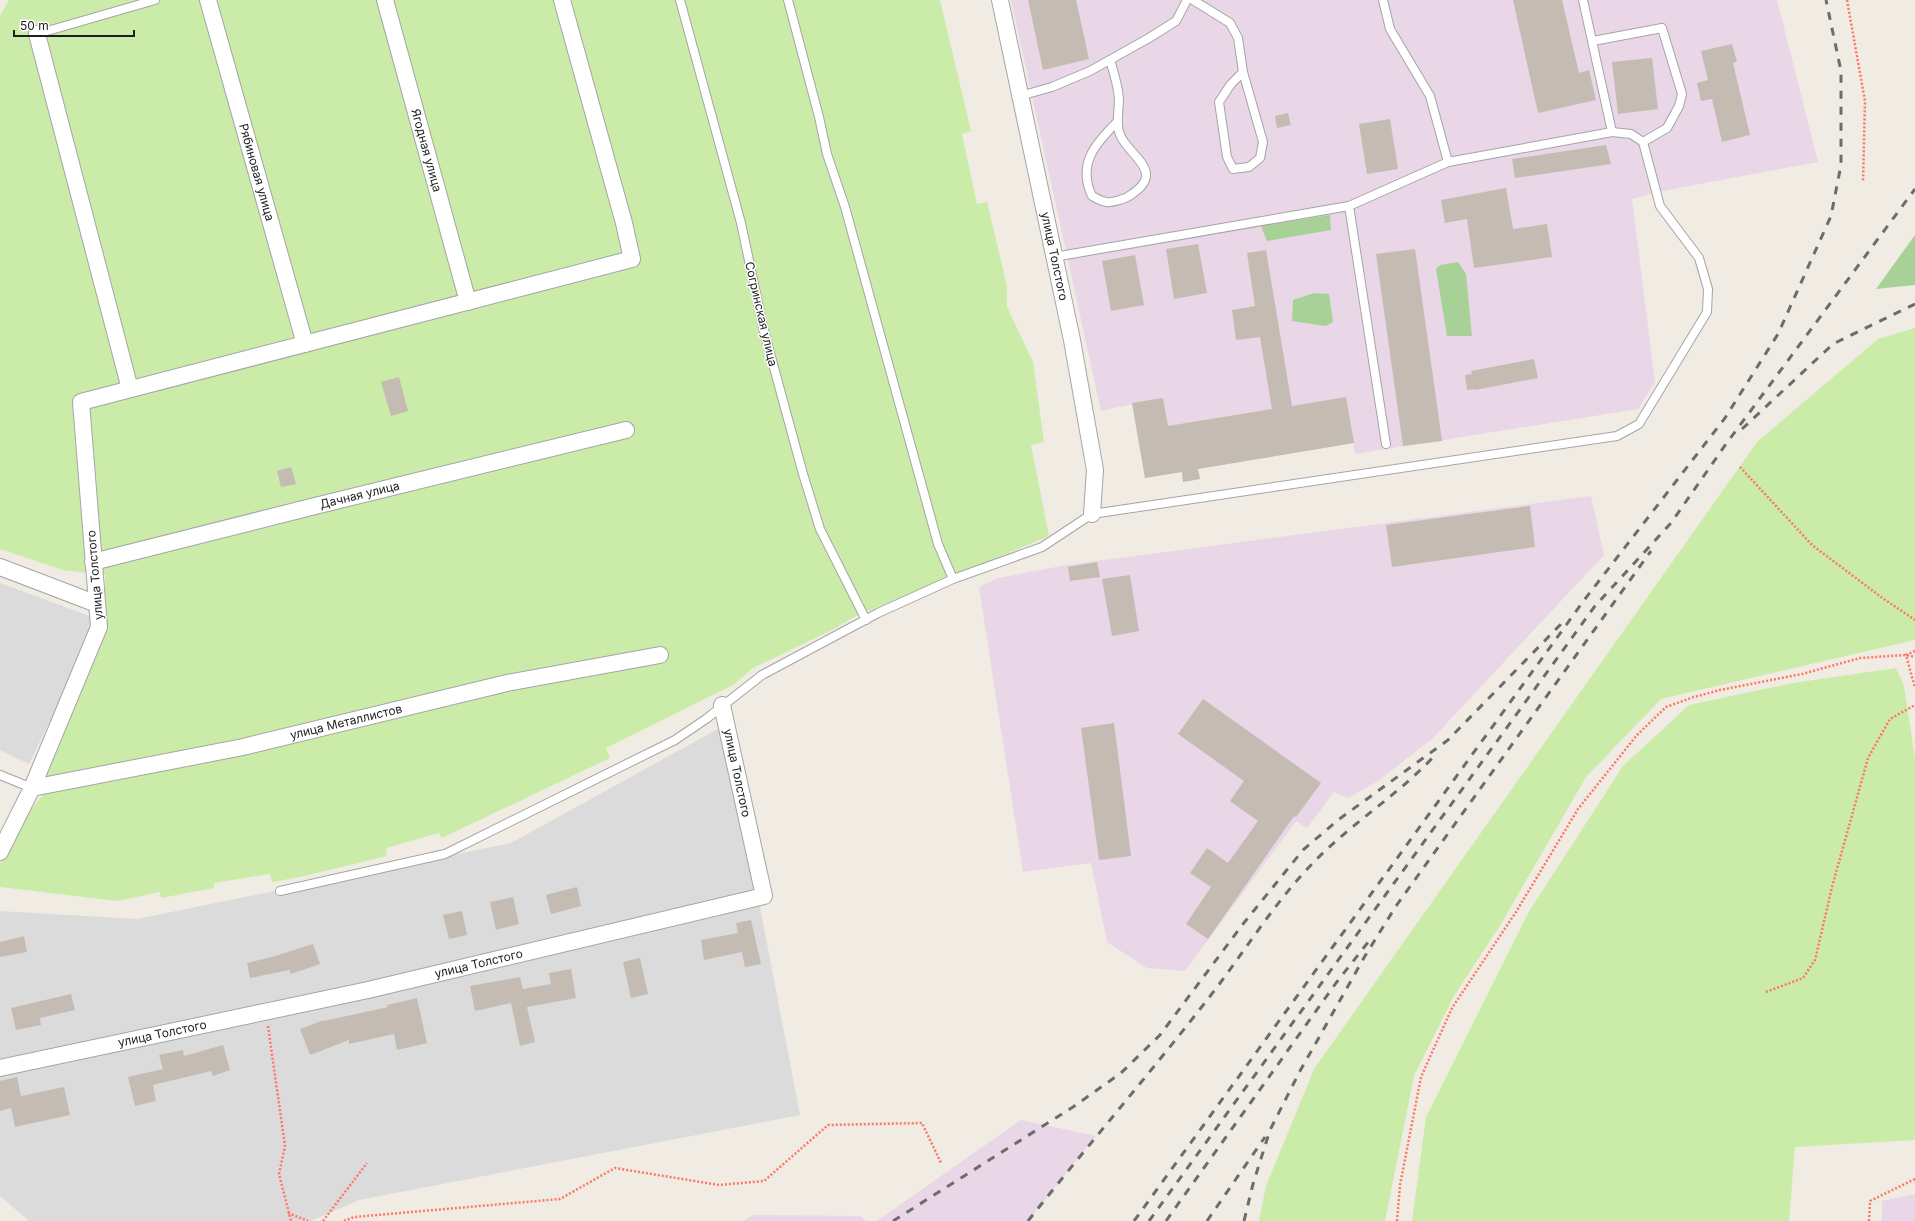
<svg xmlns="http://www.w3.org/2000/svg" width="1915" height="1221" viewBox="0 0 1915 1221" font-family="Inter,sans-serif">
	<rect width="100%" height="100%" fill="#f0ece4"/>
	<g fill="#dcdbdb">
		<path d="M0,583L92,617L93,632L29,764L0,750Z"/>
		<path d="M725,725L800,1115L359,1200L311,1221H29L0,1196V911L137,919L511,843Z"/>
	</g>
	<g fill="#e9d6e6">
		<path d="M1011,0H1777L1818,162L1657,192L1632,199L1655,382L1638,409L1355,454L1353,443L1198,469L1200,479L1183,482L1182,471L1145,478L1132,404L1101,411Z"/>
		<path d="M1591,496L1604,555L1432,739L1378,781L1348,798L1334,792L1307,828L1296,821L1185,971L1147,968L1107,942L1091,863L1023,872L979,587L998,578L1067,565Z"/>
		<path d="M1021,1120L1096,1136L1028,1221H877Z"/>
		<path d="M1915,1194V1221H1882V1201Z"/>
		<path d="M753,1215L861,1216L866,1221H743Z"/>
	</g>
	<g fill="#caeca8">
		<path d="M9,0H940L971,131L962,134L977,204L987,202L1007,286V307L1033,362L1044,442L1031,445L1049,536L854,617L832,630L753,668L733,685L606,748L610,758L442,838L439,833L386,848L387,856L300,877L272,882L270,874L214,883V888L161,898L160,892L117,901L0,887V864L17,827L45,792V776L105,630V575L63,570L0,549V16Z"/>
		<path d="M1915,328V640L1661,699L1586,777L1501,924L1454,996L1414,1076L1385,1221H1259L1266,1186L1314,1069L1757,442L1878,339Z"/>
		<path d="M1896,668L1904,686L1915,758V1140L1795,1147L1789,1221H1412L1426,1117L1528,913L1623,766L1689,705L1793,683Z"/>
	</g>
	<g fill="#a8d197">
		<path d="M1330,215L1331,230L1267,241L1261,226Z"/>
		<path d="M1915,235V285L1876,289Z"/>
		<path d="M1458,262L1466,274L1472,336H1447L1436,269L1440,265Z"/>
		<path d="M1314,293L1329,294L1333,322L1326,326L1292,321L1293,300Z"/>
	</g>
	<g fill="#c4bbb3">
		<path d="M1028,0H1076L1089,59L1043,70Z"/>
		<path d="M1513,0H1562L1579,73L1589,70L1596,100L1538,113Z"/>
		<path d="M1732,44L1737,62L1733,63L1750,135L1722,142L1712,99L1701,101L1697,83L1708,80L1701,51Z"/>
		<path d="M1652,58L1658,109L1618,114L1612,62Z"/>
		<path d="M1288,113L1291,125L1277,128L1275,116Z"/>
		<path d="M1390,119L1398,169L1367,174L1359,124Z"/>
		<path d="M1606,145L1611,164L1515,178L1512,159Z"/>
		<path d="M1506,188L1513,229L1547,224L1552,257L1474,268L1467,219L1445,223L1441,200Z"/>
		<path d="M1198,244L1207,293L1174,299L1166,249Z"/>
		<path d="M1415,249L1442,441L1403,446L1376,254Z"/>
		<path d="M1266,250L1292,406L1346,397L1354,443L1198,469L1200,479L1183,482L1182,472L1145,478L1132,403L1163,398L1168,426L1272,409L1260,337L1236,340L1232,310L1255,306L1247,253Z"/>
		<path d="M1135,255L1144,305L1111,311L1102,261Z"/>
		<path d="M1534,359L1538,378L1475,390V389L1467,390L1465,375L1472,374L1471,371Z"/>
		<path d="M399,377L408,411L391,416L381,382Z"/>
		<path d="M291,467L296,484L281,487L277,471Z"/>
		<path d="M1530,506L1535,547L1392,567L1386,525Z"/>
		<path d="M1097,562L1100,577L1070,581L1068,567Z"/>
		<path d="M1130,575L1139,631L1112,636L1102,579Z"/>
		<path d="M1203,699L1321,783L1296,817L1294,816L1208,939L1186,924L1211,887L1190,873L1207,848L1228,863L1258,821L1230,801L1244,781L1178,734Z"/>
		<path d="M1114,723L1131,856L1099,860L1081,728Z"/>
		<path d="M577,887L581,906L551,914L546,895Z"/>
		<path d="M513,897L519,924L496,930L490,902Z"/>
		<path d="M462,911L467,935L449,939L443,915Z"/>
		<path d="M751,920L761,964L745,967L742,952L704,960L701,940L738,933L736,923Z"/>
		<path d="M24,936L27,952L0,957V942Z"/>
		<path d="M313,944L320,964L291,974L289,970L250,978L247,963L272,957Z"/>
		<path d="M640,958L648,994L631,998L623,962Z"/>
		<path d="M571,969L576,998L527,1007L535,1042L520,1046L511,1003L475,1011L470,986L520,977L523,989L551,984L549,973Z"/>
		<path d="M71,994L75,1010L40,1018L41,1025L16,1030L11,1008Z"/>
		<path d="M417,998L427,1043L397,1050L394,1034L349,1044V1040L310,1055L300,1029L324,1020V1021L388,1007L387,1005Z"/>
		<path d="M223,1045L230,1070L213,1076L211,1071L153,1085L156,1101L135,1106L128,1077L163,1069L159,1055L183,1050L184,1056Z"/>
		<path d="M17,1077L21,1096L64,1087L70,1115L15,1127L11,1108L0,1111V1081Z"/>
	</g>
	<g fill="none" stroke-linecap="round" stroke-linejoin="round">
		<g stroke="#a5a5a5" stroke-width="10">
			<g id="service">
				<path d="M680,0L741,223L764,331L803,474L820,529L866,620"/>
				<path d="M788,0L819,117L827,154L845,207L938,544L953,579"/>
				<path d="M1193,0L1230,23L1238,38L1243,72L1263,142L1260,158L1249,167L1233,169L1227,157L1219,102L1231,84L1243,72"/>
				<path d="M1383,0L1390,29L1430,96L1448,162"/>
				<path d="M1583,0L1612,132"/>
				<path d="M37,34L155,0"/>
				<path d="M1593,41L1662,28L1682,94L1679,106L1667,128L1643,142"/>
				<path d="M1110,60C1114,73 1118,85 1119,99C1119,110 1116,121 1119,132C1125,155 1170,171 1129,196C1125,199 1111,203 1106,202C1101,201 1096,198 1092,196C1077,164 1095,144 1117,122"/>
				<path d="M1020,96L1052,87L1090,71L1149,38L1176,21L1187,0"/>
				<path d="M1054,257L1349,206"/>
				<path d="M0,775L32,788"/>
				<path d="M280,891L445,854L675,740L706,719L762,675L878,613L953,579L1042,547L1092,514L1617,436L1639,424L1707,312L1708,289L1699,258L1660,206L1643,142L1631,134L1612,132L1448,162L1349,206L1386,444"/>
			</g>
		</g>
		<g stroke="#a5a5a5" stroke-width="18">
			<g id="minor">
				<path id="s1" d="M208,0L305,344"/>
				<path id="s2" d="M385,0L468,302"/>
				<path id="s3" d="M1000,0L1072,340L1095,470L1092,514"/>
				<path d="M37,34L130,389"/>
				<path id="s4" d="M93,562L315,506L626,430"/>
				<path d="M0,567L97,604"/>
				<path id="s5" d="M32,788L243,747L507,683L660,655"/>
				<path d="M0,852L32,788L99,627L81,402L632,259L624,223L562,0"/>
				<path id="s6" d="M0,1068L368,990L764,896L722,705"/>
			</g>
		</g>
		<g stroke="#ff7566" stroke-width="2.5" stroke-dasharray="2 2" stroke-linecap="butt">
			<path d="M1847,0L1865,101L1863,182"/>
			<path d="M1740,467L1812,545L1881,597L1915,620"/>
			<path d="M1915,651L1906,655L1915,688"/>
			<path d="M1766,992L1803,978L1815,960L1832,887L1868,758L1890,719L1915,705"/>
			<path d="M268,1026L285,1146L279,1174L291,1221"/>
			<path d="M288,1213L308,1221"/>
			<path d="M323,1221L367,1163"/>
			<path d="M344,1221L354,1217L560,1199L615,1168L719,1185L764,1181L828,1125L922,1123L941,1163"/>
			<path d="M1397,1221L1400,1185L1421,1077L1452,1008L1516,912L1578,809L1637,735L1666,707L1694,697L1720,690L1802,674L1860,658L1906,655L1915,657"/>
			<path d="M1869,1221L1870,1201L1915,1179"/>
		</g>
		<use href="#service" stroke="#fff" stroke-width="8"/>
		<use href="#minor" stroke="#fff" stroke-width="16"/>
		<g stroke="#6c6c6c" stroke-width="3" stroke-dasharray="8 8" stroke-linecap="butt">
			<path d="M1742,429L1833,344L1915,304"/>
			<path d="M893,1221L1073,1107L1121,1073L1160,1035L1243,924L1303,850L1338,820L1448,740L1561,624"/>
			<path d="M1028,1221C1088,1145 1152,1071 1211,995C1245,951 1274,903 1313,863C1351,823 1399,795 1437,753"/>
			<path d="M1134,1221L1585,599L1725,418L1778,334L1831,216L1841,165V71L1826,0"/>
			<path d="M1149,1221L1595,606L1671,523L1726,444L1915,189"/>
			<path d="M1166,1221L1336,983L1369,941"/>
			<path d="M1207,1221L1265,1137"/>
			<path d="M1244,1221L1253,1184L1270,1130L1300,1071L1365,956L1396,906L1651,551"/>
		</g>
	</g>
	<g text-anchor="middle" stroke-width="3" stroke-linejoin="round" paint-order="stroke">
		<g font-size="12" fill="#1e1e1e" stroke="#fff">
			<text dy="4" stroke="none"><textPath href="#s2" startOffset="156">Ягодная улица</textPath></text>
			<text dy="4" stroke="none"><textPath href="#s1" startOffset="179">Рябиновая улица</textPath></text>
			<text dy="4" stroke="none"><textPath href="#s3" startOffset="262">улица Толстого</textPath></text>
			<text transform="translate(761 314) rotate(77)" y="4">Согринская улица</text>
			<text dy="4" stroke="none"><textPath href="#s4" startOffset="275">Дачная улица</textPath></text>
			<text transform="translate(95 575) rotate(-95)" y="4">улица Толстого</text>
			<text dy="4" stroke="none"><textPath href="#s5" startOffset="321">улица Металлистов</textPath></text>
			<text transform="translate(737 773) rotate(78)" y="4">улица Толстого</text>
			<text dy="4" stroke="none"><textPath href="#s6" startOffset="490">улица Толстого</textPath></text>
			<text dy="4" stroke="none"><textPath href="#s6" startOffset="166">улица Толстого</textPath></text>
		</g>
	</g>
	<path d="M14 30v6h120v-6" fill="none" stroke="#1e1e1e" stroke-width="2"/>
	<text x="20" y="30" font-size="12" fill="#1e1e1e" stroke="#ffffff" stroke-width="3" paint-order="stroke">50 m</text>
</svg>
